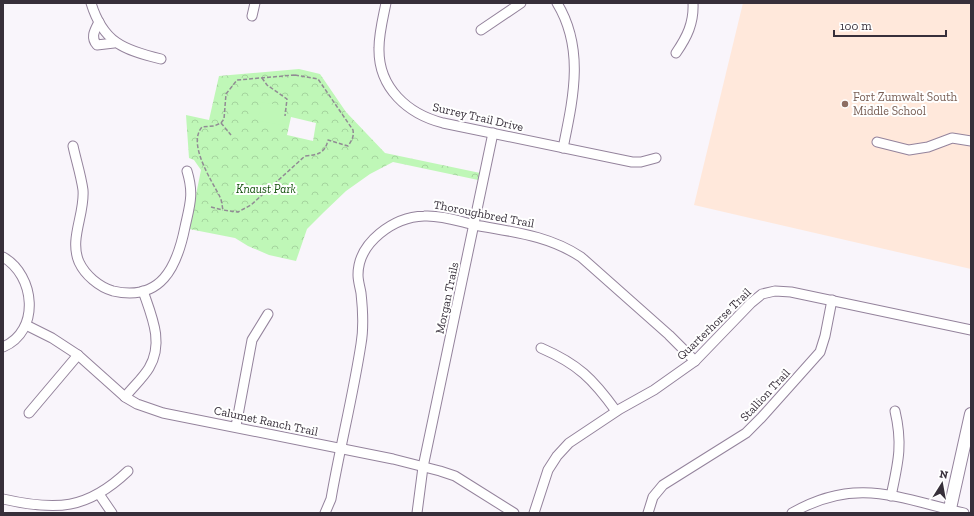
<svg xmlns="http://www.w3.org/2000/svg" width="974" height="516" viewBox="0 0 974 516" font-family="'Zilla Slab',serif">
	<defs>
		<pattern id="park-crowns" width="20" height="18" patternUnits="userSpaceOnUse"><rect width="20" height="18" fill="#bff7b7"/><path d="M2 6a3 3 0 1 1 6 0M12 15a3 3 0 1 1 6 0" fill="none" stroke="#a5d49e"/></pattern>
	</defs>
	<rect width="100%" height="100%" fill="#f9f5fb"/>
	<path fill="#ffe8db" d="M743,3H971V269L694,205Z"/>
	<path fill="url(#park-crowns)" fill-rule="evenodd" d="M299,69L320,74L346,112L385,153L485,174L483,181L393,162L370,174L346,191L324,212L307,229L296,261L269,255L248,246L235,238L189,229L201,170L194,160L189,158L186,115L209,120L219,76ZM291,117L316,123L313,141L287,135Z"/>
	<path fill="#bff7b7" d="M261,102L285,106L282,125L258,121Z"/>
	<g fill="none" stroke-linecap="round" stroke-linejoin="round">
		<g stroke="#94839c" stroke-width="11">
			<g id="minor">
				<path d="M91,3C103,42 123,50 161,59"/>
				<path d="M386,3C383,18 379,33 379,48C378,88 408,114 443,123L632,162H641L656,158"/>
				<path d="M557,3C585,49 573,99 563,148"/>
				<path d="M252,16L255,3"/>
				<path d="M99,22C95,30 90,37 97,45L114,43"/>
				<path d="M481,30L521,3"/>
				<path d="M676,53C687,37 694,23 693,3"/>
				<path d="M877,142L909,150L928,147L952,138L971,141"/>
				<path d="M73,146C76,160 81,175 83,190C85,214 69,239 79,262C85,275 99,287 113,291C161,302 177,267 185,227C190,204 194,194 187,171"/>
				<path d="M3,257C35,275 41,331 3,347"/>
				<path d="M26,325L52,338L78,355L125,397L137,404L163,413L393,459L440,471L455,476L514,513"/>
				<path d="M541,348C578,364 593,379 616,411"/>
				<path d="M125,397C132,388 143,378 149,368C164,343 152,317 143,291"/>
				<path d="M29,413L78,355"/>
				<path d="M236,426L252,340L268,314"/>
				<path d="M99,494L112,513"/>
				<path d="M891,496C898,463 903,445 895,411"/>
				<path d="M3,499C56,511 87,510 128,471"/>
				<path d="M325,513L331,499C340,447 353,396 361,344C364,327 363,311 361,293C360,287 358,281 358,275C358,242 394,217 424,216C441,215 458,221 475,225C512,232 548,235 581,257L669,335L695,361"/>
				<path d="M417,513L423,467L493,133"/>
				<path d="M534,513L548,470L557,456L569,443L620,409L654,390L695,361L751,303L762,294L775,291L791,292L971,330"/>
				<path d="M648,513L653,497L663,485L746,433L761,418L820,352L825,336L832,300"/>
				<path d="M792,513C856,476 898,498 964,513"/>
			</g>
		</g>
		<g stroke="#94839c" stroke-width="14">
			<path id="major" d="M949,513L971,414"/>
		</g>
		<g stroke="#918b94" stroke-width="1.5" stroke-dasharray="4 2" stroke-linecap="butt">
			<path d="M295,75L318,79L353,130C354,137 352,140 348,146L328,140C325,153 318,155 305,156L251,205L238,212L223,210C222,206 222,201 220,197C212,181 187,144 202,127L214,126L221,123L224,119L226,94L237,80Z"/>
			<path d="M262,78L267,85L287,99L285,116"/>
			<path d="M221,123L231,135"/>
			<path d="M211,207L223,210"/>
		</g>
		<use href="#minor" stroke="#fff" stroke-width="9"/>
		<use href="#major" stroke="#fff" stroke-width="12"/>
	</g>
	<circle fill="#8d6e63" stroke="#fff" stroke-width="1.5" cx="845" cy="104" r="4"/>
	<g text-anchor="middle" stroke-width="4" stroke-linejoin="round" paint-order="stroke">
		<g font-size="12" fill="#785e54" stroke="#fff" text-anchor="start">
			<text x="853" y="101">Fort Zumwalt South<tspan x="853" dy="14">Middle School</tspan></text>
		</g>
		<g font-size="12" fill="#372f3a" stroke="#fff">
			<text transform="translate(478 117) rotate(13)" y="4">Surrey Trail Drive</text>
			<text transform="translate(484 214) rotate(11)" y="4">Thoroughbred Trail</text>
			<text transform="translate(447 298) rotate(-78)" y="4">Morgan Trails</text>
			<text transform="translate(714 324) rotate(-44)" y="4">Quarterhorse Trail</text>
			<text transform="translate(765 395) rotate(-47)" y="4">Stallion Trail</text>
			<text transform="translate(266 421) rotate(12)" y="4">Calumet Ranch Trail</text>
		</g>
		<g font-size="12" font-style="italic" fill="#12500a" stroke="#fff">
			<text x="266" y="193">Knaust Park</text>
		</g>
	</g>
	<rect width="974" height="516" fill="none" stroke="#372f3a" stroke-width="8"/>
	<g transform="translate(942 484) rotate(11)" stroke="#ffffff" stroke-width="3" paint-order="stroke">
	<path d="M0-3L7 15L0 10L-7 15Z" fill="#372f3a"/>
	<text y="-6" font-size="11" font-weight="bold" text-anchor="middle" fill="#372f3a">N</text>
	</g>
	<path d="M834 30v6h112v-6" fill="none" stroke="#372f3a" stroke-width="2"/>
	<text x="840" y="30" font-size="12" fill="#372f3a" stroke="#ffffff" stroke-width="3" paint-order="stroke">100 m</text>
</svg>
